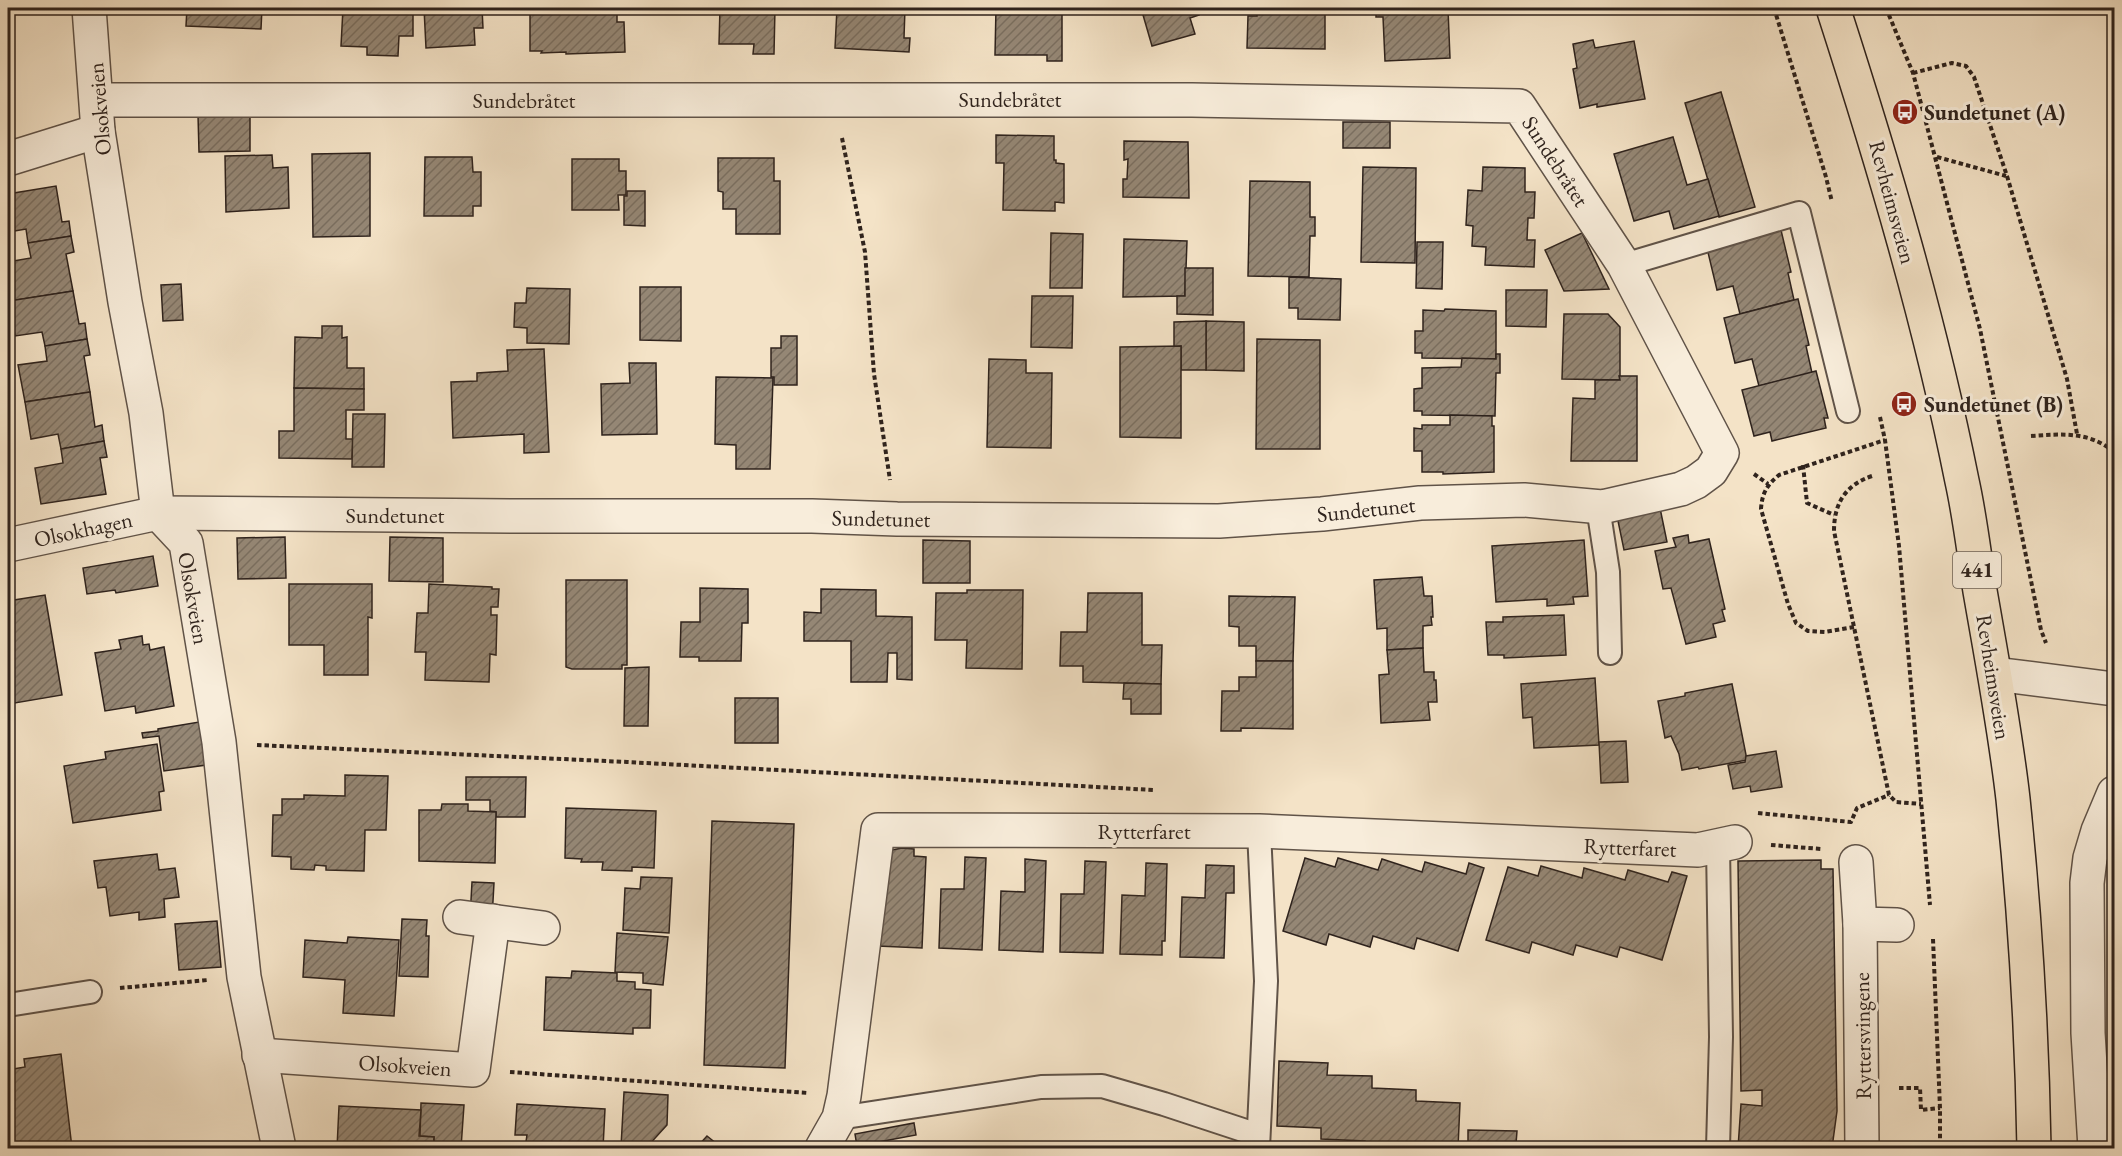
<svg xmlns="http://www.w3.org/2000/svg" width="2122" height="1156" viewBox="0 0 2122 1156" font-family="'EB Garamond',serif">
	<defs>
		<pattern id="building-hatch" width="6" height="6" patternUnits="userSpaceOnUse" patternTransform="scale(1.5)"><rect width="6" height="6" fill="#958775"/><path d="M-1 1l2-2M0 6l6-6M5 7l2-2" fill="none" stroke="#7a6e5f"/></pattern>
	</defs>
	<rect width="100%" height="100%" fill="#f4e3c7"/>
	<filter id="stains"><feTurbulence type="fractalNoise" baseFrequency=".00333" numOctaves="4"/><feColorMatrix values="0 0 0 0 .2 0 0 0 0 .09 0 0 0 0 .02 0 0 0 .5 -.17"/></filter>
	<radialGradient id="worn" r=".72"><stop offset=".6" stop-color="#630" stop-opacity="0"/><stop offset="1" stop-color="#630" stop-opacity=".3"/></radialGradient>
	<g fill="url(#building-hatch)" stroke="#2f231d" stroke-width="1.5">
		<path d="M187,8H262L261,29L186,26Z"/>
		<path d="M343,8H413V36H399L398,56L367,55V47L341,46Z"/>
		<path d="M424,8H482L483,28H474L475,45L426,48Z"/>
		<path d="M530,8H617V22H624L625,52L566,54V52L541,53L542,51H530Z"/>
		<path d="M720,8H775L774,54H753L754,44H719Z"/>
		<path d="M837,8H905L904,38H910L909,52L835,48Z"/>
		<path d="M996,8H1062V61H1047V55H995Z"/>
		<path d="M1141,8H1197L1199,15L1190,18L1195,34L1152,46Z"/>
		<path d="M1257,8H1325V49L1247,48L1248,16H1257Z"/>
		<path d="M1376,8L1448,9L1450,58L1385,61L1383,17H1376Z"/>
		<path d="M1593,40L1595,48L1634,41L1645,99L1597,107V104L1580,108L1573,69L1577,68L1573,44Z"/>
		<path d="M1721,92L1755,207L1719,217L1685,103Z"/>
		<path d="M250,114V151L199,152L198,115Z"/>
		<rect x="1343" y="122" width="47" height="26"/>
		<path d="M996,135L1054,136V160H1056V163L1064,164V203L1055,202V211L1003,210L1004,163H996Z"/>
		<path d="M1673,137L1687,185L1708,179L1719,216L1674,229L1669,211L1634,221L1614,154Z"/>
		<path d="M1124,141L1188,142L1189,198L1123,197V179H1127L1128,159L1124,160Z"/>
		<path d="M370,153V236L313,237L312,154Z"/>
		<path d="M272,155L273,168L288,167L289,208L226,212L225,156Z"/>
		<path d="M425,157H472L473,172H481V206H473V216H424Z"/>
		<path d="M718,158H774V181H780V234H736V209H723V192L718,191Z"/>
		<path d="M572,159H619V171H626V195H618L619,210H572Z"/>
		<path d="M1363,167L1416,168L1415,263L1361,262Z"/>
		<path d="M1483,167L1525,168V192H1535L1534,218H1528L1527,240H1535L1534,267L1485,265L1486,247L1472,246L1473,226L1466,225L1468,190L1482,191Z"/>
		<path d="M1250,181L1310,182V217H1315V236H1310L1309,277L1248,276Z"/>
		<path d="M56,186L62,222L69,221L71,236L28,243L26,229L8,232V194Z"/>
		<path d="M627,191H645V226L624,225V196H627Z"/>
		<path d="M1780,226L1791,272L1788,273L1794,300L1740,314L1733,286L1717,290L1706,244Z"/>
		<path d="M1051,233L1083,234L1082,288H1050Z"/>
		<path d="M1582,233L1609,289L1564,291L1545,250Z"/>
		<path d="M71,236L74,252L66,254L73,291L9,301L8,262L31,258L28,243Z"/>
		<path d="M1124,239L1187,241L1185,296L1123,297Z"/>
		<path d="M1417,242H1443L1442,289L1416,288Z"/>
		<path d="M1185,268H1213V315L1177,314V296H1185Z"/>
		<path d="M1289,277L1341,279L1340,320L1298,319V308H1289Z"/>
		<path d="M181,284L183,320L163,321L161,285Z"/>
		<path d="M640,287H681V341L640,340Z"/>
		<path d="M527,288L570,289L569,344L527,343V328L514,327L515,303H526Z"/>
		<path d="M1506,290H1547L1546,327L1506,326Z"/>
		<path d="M73,291L79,324L85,323L87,339L45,346L42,332L15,336L9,301Z"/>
		<path d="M1032,296H1073L1072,348L1031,347Z"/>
		<path d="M1798,299L1809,345L1806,346L1812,373L1759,386L1752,359L1735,363L1724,318Z"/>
		<path d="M1445,309L1496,311V359L1422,358V353H1415V331H1423V310L1444,311Z"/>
		<path d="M1564,314H1608L1620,327V380L1562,379Z"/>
		<path d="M1206,321L1244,322V371L1206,370Z"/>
		<path d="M1206,321V370H1181V346L1174,347V322Z"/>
		<path d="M322,326H342V338L347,337V368H364V389L294,388L295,337L322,338Z"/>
		<path d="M781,336H797V385H774V377H771V348H781Z"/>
		<path d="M87,339L90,355L84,356L90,392L25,402L18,365L47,361L45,346Z"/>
		<path d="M1257,339L1320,340V449H1256Z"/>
		<path d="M1181,346V438L1120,437V347Z"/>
		<path d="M544,349L549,452L524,453V434L453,438L451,382L477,381V373L508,371L507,350Z"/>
		<path d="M1496,354H1500V373H1496L1495,416L1422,415V411H1414V389L1422,388V368L1461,367L1462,358L1496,359Z"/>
		<path d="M989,359L1026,360V373H1052L1051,448L987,447Z"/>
		<path d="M629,363H656L657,434L602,435L601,384L630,383Z"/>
		<path d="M1816,371L1828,418H1824L1826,428L1772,441L1770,432L1754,436L1742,390Z"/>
		<path d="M1619,376H1637V461H1571L1573,398L1595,399V380H1620Z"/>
		<path d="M716,377L773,378L770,469H736V445L715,444Z"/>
		<path d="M294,388L364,389V410H346V439H353L352,459L279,458V431H294Z"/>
		<path d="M90,392L95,427L102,425L104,441L61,449L58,434L31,439L25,402Z"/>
		<path d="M353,414H385L384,467H352Z"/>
		<path d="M1450,415L1492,416V426H1494V472L1443,474V472H1422V451H1414V428L1422,429V425H1450Z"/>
		<path d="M104,441L107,457L100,458L106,494L41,504L35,468L63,463L61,449Z"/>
		<path d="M1660,508L1667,542L1624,550L1617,516Z"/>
		<path d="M1688,535L1689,543L1709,539L1725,609L1722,610L1725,621L1713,624L1716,637L1686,644L1671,588L1663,589L1655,551L1676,547L1673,538Z"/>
		<path d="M285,537L286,578L238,579L237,538Z"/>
		<path d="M390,537L443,538V582L389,581Z"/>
		<path d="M923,540L970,541V583H923Z"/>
		<path d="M1584,540L1588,596L1573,597L1574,604L1547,606V599L1496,602L1492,546Z"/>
		<path d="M153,556L158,586L116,593L115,590L87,594L83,568Z"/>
		<path d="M1422,577L1424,596H1432L1433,617H1431L1432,625L1423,626V648L1387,650V628L1377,629L1374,580Z"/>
		<path d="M566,580H627V665H622V669H572L566,667Z"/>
		<path d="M289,584H372V618L368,617V675H324V645H289Z"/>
		<path d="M429,584L492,587V589H499L498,607H491V615H497L496,655L490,654L489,682L425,680L426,652H415L417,613H428Z"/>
		<path d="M700,588L748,589V623H742L741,661H699V657H680L681,622H700Z"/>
		<path d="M821,589L876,590V616L912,617V680L897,679V653H888L887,682H851V641H804V612L821,613Z"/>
		<path d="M967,590H1023L1022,669L966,668L967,640H935L936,593H967Z"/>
		<path d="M1088,593H1142V645H1162L1161,684L1083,682V666H1060L1061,632H1087Z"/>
		<path d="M45,595L62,695L9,704L8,694V601Z"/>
		<path d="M1229,596L1295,597L1293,661H1256V646H1239V627L1229,626Z"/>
		<path d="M1564,615L1566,655L1504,658V655H1488L1486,622H1503V617Z"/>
		<path d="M142,636L143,645L149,644L150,650L164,647L174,706L136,713L135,706L105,711L95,653L121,649L119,640Z"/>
		<path d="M1423,648L1424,672H1434V680H1436L1437,702H1428L1430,720L1381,723L1379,675L1389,674L1387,650Z"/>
		<path d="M1256,661H1293V729L1241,728V731H1221L1222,691H1239V677H1256Z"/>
		<path d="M649,667L648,726H624L625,668Z"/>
		<path d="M1595,678L1599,745L1534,748L1532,717L1523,718L1521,684Z"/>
		<path d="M1124,683L1161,684V714H1131V699H1123Z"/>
		<path d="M1732,684L1747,760L1699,769L1698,767L1682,770L1679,754L1671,736L1665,738L1658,701L1685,696V693Z"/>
		<rect x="735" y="698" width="43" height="45"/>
		<path d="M199,722L206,765L164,771L159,736L143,738L142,733L158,731V729Z"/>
		<path d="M1626,741L1628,782L1601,783L1599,742Z"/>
		<path d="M157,744L164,791L159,792L161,810L73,823L64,766L106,759L105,752Z"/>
		<path d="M1776,751L1782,787L1751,792L1750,786L1733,789L1728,765L1745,762L1746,756Z"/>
		<path d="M345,775L388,776L386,830H365L364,871L326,870V866L315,865L314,870L291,869V857L272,856L273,815H282V799H304V795L345,796Z"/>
		<path d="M466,777H526L525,817H496V812L490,811V800H466Z"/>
		<path d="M442,804H468V811L496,812L495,863L419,861V810H441Z"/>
		<path d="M566,808L656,811L654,868L632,867V871L602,870L603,862H581L582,859L565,858Z"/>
		<path d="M712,821L794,824L785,1068L704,1065Z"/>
		<path d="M902,848L914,849V856L926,857L922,948L878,946L887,853L892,850Z"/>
		<path d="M157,854L159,870L175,868L179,897L164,899L165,917L139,920V912L110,916L106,887L98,888L94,861Z"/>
		<path d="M965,857L986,858L982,950L939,948L941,889H964Z"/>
		<path d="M1305,858L1335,867L1338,858L1378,870L1382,859L1422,872L1425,862L1466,874L1469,863L1484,868L1458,951L1417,938L1414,949L1373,936L1370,947L1329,934L1326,945L1283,931Z"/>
		<path d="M1025,859L1046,861L1043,952L999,950L1001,891L1025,892Z"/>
		<path d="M1821,860V869H1833L1837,1111L1832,1148H1738L1741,1104L1762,1106V1090L1741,1091L1738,861Z"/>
		<path d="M1085,861L1106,862L1103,953L1060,952L1061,894H1084Z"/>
		<path d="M1146,863L1167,864L1165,941H1162V955L1120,954L1122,895L1145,896Z"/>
		<path d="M1206,865L1234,866V893H1226L1224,958L1180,957L1182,897L1205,898Z"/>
		<path d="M1541,866L1582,878L1584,868L1625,880L1628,870L1668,882L1672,872L1687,876L1662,960L1620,947L1617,957L1576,945L1573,955L1532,942L1529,953L1486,940L1508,867L1538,876Z"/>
		<path d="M641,877L672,878L669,933L623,930L625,888L640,889Z"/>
		<path d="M472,882L494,883L492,919L470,918Z"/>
		<path d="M402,919L427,920L426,936H429L428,977L399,976Z"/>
		<path d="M217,921L221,967L179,970L175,924Z"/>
		<path d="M617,933L668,937L663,985L643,983V973L615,972Z"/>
		<path d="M348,937L399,940L394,1016L343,1013L345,980L303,977L305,940L347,943Z"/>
		<path d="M572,971L617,973V981L635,982V989L651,990L650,1028H633V1034L544,1030L546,977L571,978Z"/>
		<path d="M61,1054L72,1148H14L8,1098V1070L25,1067L24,1059Z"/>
		<path d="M1279,1061L1328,1063L1327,1075L1372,1076V1088L1416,1090V1101L1460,1103L1458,1148H1365V1141L1321,1139V1128L1277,1126Z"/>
		<path d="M624,1092L668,1095L667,1125L646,1148L621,1147Z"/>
		<path d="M421,1103L464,1105L461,1148H434V1137L420,1136Z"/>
		<path d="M517,1104L605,1109L603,1148H525L527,1135H515Z"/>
		<path d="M339,1106L421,1110L419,1136L434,1137L433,1148H337Z"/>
		<path d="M914,1123L916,1135L857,1146L855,1134Z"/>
		<path d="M1468,1130L1517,1131L1516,1144L1561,1145V1148H1468Z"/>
		<path d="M707,1136L722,1148H696Z"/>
	</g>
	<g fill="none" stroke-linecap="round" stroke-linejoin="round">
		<g stroke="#605348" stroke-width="26">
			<g id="lane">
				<path d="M1624,265L1799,213L1848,411"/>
				<path d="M1602,507L1600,520L1608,572L1610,653"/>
				<path d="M1718,846L1721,1037L1718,1148"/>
				<path d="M8,1005L90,992"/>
				<path d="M839,1118L1041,1087L1102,1086L1164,1104L1258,1135"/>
				<path d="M1258,1148L1266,981L1259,831"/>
			</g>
		</g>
		<g stroke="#605348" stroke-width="36">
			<g id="street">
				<path d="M89,8L98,131L125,302L146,413L158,513L186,543L219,742L244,977L279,1148"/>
				<path d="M8,159L98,131"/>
				<path d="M8,545L158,513L523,516H812L897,519L1219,521L1322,514L1420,503L1524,500L1602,507L1681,489L1696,482L1711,471L1722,453L1624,265L1519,106L1192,100H97"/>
				<path d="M1995,674L2114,689"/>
				<path d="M1856,862L1860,924L1862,1148"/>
				<path d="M460,917L543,928"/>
				<path d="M1860,924L1897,925"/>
				<path d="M259,1055L473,1070L493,921"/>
				<path d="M822,1148L839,1118L844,1096L878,830L1259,831L1698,850L1735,842"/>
				<path d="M2095,1148L2088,1033L2087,883L2090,858L2098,831L2114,793"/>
			</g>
		</g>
		<g stroke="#2f231d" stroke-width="36">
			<path id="primary" d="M1833,8C1883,163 1930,321 1962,481C1970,517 1974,554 1980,591C1992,660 2005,729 2013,799C2025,915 2032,1032 2034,1148"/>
		</g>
		<g stroke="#2f231d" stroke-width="4" stroke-dasharray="4.5 3" stroke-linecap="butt">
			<path d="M1774,8L1826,177L1832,202"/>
			<path d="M1886,8L1913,73L1980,329L2041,630L2046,643"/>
			<path d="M1913,73L1952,63L1966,66L1974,77L2007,176L2067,379L2077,434"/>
			<path d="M842,138L865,252L874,374L890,480"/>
			<path d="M1937,157L2006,176"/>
			<path d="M1880,417L1885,440L1899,546L1930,905"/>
			<path d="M2031,436C2062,434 2089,431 2114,452"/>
			<path d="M1803,465L1807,503L1834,515"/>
			<path d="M1754,474L1768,484"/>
			<path d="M1872,476C1845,485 1834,504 1834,531L1889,795L1896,802L1921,804"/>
			<path d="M1854,627L1825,632L1808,631L1796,623L1788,604L1761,509C1762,493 1767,485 1779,475L1885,440"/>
			<path d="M257,745L627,762L1154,790"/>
			<path d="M1758,813L1851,822L1857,808L1889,795"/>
			<path d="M1771,845L1821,849"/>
			<path d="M1933,939L1940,1108V1148"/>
			<path d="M120,988L208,980"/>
			<path d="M510,1072L808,1093"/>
			<path d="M1899,1088H1920L1921,1110L1940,1108"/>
		</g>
		<use href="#lane" stroke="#f8eddb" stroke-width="22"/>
		<use href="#street" stroke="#f8eddb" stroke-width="33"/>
		<use href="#primary" stroke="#f4e3c7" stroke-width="33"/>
	</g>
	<defs>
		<g id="bus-disc" transform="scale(1.35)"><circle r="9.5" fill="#8f2418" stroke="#f8eddb"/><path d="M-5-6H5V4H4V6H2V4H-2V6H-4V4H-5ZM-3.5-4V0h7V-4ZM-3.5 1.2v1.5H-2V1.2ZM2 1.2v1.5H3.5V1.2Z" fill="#fff"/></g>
	</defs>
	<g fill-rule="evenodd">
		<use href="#bus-disc" x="1905" y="112"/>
		<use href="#bus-disc" x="1904" y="404"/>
	</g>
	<g text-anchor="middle" stroke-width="6" stroke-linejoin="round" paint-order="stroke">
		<rect fill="#f8eddb" stroke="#6b6056" stroke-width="1.5" x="1953" y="552" width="48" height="36" rx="4.5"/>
		<g font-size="21" font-weight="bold" fill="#2f231d">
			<text x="1977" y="577">441</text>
		</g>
		<g font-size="22" fill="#2f231d" stroke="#f8eddb">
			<text x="1010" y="107">Sundebråtet</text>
			<text x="524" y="108">Sundebråtet</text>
			<text transform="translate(99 109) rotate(-95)" y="8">Olsokveien</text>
			<text transform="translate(1556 161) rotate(57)" y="8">Sundebråtet</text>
			<text transform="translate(1893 202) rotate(75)" y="8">Revheimsveien</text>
			<text transform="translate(1366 509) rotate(-6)" y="8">Sundetunet</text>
			<text x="395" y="523">Sundetunet</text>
			<text transform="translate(881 518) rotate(1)" y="8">Sundetunet</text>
			<text transform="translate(83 529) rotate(-12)" y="8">Olsokhagen</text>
			<text transform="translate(194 598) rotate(80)" y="8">Olsokveien</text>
			<text transform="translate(1994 677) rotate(81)" y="8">Revheimsveien</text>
			<text x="1144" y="839">Rytterfaret</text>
			<text transform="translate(1630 847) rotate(2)" y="8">Rytterfaret</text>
			<text transform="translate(1862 1036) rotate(-91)" y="8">Ryttersvingene</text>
			<text transform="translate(405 1065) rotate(4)" y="8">Olsokveien</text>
		</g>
		<g font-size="22" font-weight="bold" fill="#2f231d" stroke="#f8eddb" text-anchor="start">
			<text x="1924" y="120">Sundetunet (A)</text>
			<text x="1924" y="412">Sundetunet (B)</text>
		</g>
	</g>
	<rect width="2122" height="1156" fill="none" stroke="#f4e3c7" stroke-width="30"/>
	<rect x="9" y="9" width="2104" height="1138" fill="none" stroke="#2f231d" stroke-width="3"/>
	<rect x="15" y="15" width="2092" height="1126" fill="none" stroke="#2f231d" stroke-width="1.5"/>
	<rect width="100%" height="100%" filter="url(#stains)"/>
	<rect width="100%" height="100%" fill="url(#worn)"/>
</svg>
